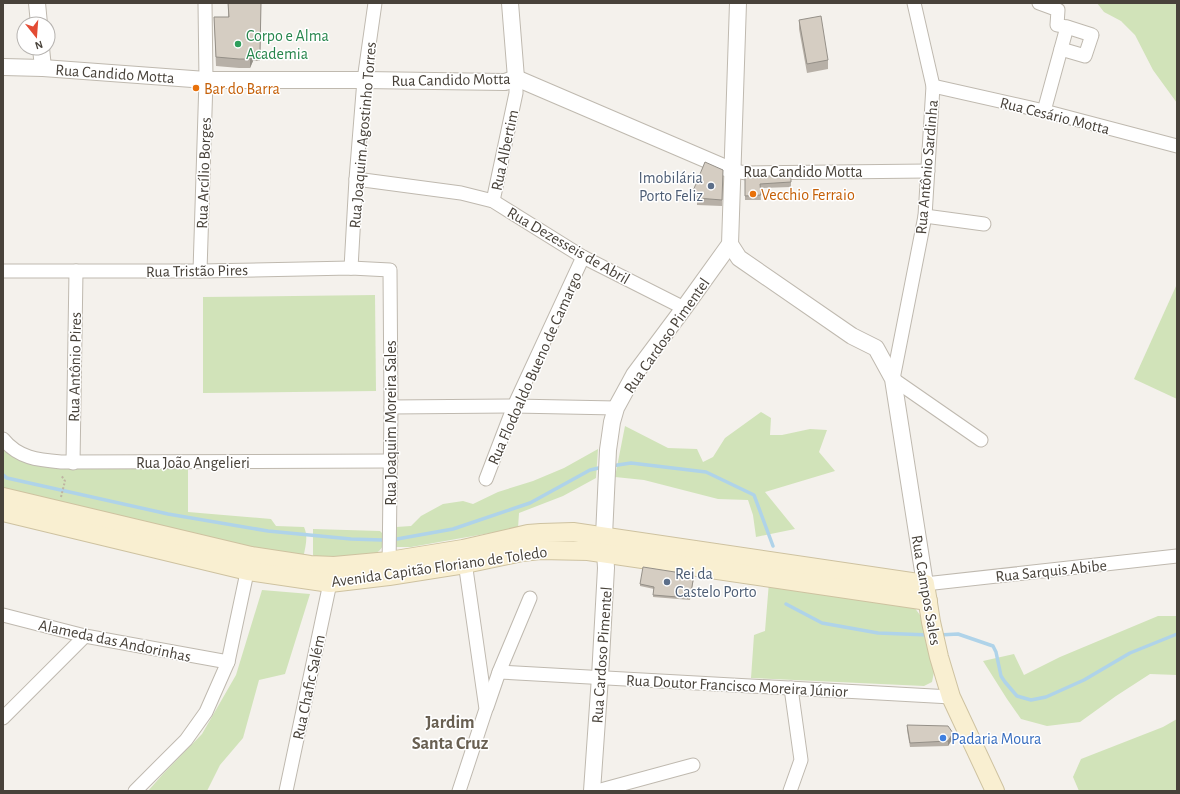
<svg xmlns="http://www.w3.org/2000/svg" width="1180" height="794" viewBox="0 0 1180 794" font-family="'Alegreya Sans',sans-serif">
	<rect width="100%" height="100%" fill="#f4f1ec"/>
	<g fill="#d1e3b9">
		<path d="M1097,3H1177V103L1153,70L1135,35L1121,21L1104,12Z"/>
		<path d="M1177,284V399L1134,379Z"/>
		<path d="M375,295L376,391L203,393V297Z"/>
		<path d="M761,412L771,418L770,435H782L810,429L827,430L819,452L835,471L765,492L795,529L756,537L753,515L748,500L718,499L644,480L615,477L625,426L668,448L697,449L703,462L713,457L725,438Z"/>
		<path d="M3,449L17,459L188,467V512L271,519L276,526L304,527C308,536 306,544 304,554L301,556L260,549L3,489Z"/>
		<path d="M598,449L596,478L563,496L519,513L518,528L411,547H395L396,527L411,526L421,516L443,504L463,501L473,504L498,492L533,481L564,468Z"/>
		<path d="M313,529L380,531L384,535V545L379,551L370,557H315L313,555Z"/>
		<path d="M769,582L914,607L920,615L931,656L934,672L932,682L924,686L751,678L754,635L765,631Z"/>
		<path d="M262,590L310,594L285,674L259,680L243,738L220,765L207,791H148L163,774L202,734L236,675Z"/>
		<path d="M1158,616H1177V675L1150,674L1116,696L1080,722L1047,726L1021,719L1007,699L983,661L1014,654L1024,675L1060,657Z"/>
		<path d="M1177,719V791H1079L1073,777L1081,759L1163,727Z"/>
	</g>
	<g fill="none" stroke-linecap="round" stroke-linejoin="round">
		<g stroke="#afd3e9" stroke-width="3.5">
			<path d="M611,466L631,463L706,472L754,495L773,546"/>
			<path d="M3,475L7,478L168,514L268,531L351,539L382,540L397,539L453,529L530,503L590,470L603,467"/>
			<path d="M786,604L822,623L878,633L929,635"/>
			<path d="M939,635L958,634L993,646L996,652L1001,676L1005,682L1017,696L1031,700L1046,697L1084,680L1130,653L1177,634"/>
		</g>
		<g stroke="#bfb9af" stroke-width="15">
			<g id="minor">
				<path d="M914,3L933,86L925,216L893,379L981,440"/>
				<path d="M1039,3L1058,10L1057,25L1067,27L1044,111"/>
				<path d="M1061,49L1085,56L1092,35L1067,27"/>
				<path d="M933,86L1044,111L1177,146"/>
				<path d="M733,171L747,173L928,171"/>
				<path d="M356,179L461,193L493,201L583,257L684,308"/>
				<path d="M493,201L516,93V78"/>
				<path d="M925,216L984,224"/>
				<path d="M351,268L356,179L364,80L375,3"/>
				<path d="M3,271H200L351,268L390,270L391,407L389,569"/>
				<path d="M200,271L206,80L205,3"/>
				<path d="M391,407L514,406L616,408"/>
				<path d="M3,439C18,458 38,460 61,462L391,461"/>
				<path d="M73,463L76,271"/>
				<path d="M486,479L514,406L583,257"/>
				<path d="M925,584L1177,556"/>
				<path d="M3,615L85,636L228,662"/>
				<path d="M499,672L951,697"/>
				<path d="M487,707L499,672L530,598"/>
				<path d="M3,718L85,636"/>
				<path d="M135,791L186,740L206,712L228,662L249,563"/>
				<path d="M286,791L330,583"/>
				<path d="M459,791L486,709L464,555"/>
				<path d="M597,791L693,765"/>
				<path d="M790,791L801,760L791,688"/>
			</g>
		</g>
		<g stroke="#bfb9af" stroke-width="18">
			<g id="tertiary">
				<path d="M37,3L39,24"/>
				<path d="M510,3L516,78"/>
				<path d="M41,48L43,68"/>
				<path d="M3,67L43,68L206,80H364L505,82L516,78L733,171"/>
				<path d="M730,244L739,258L852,336L876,348L893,379L925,584"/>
				<path d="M592,791L600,677L606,568L604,536L608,450L612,422L616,408L634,375L684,308L730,244L738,3"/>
			</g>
		</g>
		<g stroke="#cec2a0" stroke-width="20">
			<g id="secondary">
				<path d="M3,497L251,556L310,565L334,566L389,561L463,549L528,534L541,533L573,532L925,584L931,622L939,657L951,697L995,791"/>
				<path d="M3,512L248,571L330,583L389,576L465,564L522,552L540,550L588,551L928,601"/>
			</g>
		</g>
		<path stroke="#bfb4a2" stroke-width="2" stroke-dasharray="2 2" stroke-linecap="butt" d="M61,497L65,481L61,475"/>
		<use href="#minor" stroke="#fff" stroke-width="13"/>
		<use href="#tertiary" stroke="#fff" stroke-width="16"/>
		<use href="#secondary" stroke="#f9efd1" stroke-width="18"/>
	</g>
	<g fill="#b7b0a7">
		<path d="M228,3H261L260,61H253L250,68H239L216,66L214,17H228Z"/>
		<path d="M799,20L828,60V69L807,73L799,29Z"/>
		<path d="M723,170L722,206L697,205V199L693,198V191Z"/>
		<path d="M745,176H791V187L760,188L761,200H745Z"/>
		<path d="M694,577L690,600L653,597L654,589L640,586V584Z"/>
		<path d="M907,725L953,738L948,746L910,747L907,730Z"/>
	</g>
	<g fill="#959088">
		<path d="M253,52V61L250,68V59Z"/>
		<path d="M953,733V738L948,746V741Z"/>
	</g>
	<g fill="#d5cdc2" stroke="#959088">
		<path d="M228,3H261L260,52H253L250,59H239L216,57L214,17H229Z"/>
		<path d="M821,16L828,60L807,64L799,20Z"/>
		<path d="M705,162L723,170L722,200L697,198L699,193L693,191Z"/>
		<path d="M745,176H791V182L760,184L761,195L745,196Z"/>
		<path d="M643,567L694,575L690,598L653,595L654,587L640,584Z"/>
		<path d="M907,725L948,726L953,733L948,741L910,743Z"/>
	</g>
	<circle fill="#2e9e5b" stroke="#fff" stroke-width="1.5" cx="238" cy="44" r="4"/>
	<g fill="#e8710a" stroke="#fff" stroke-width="1.5">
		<circle cx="196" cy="88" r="4"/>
		<circle cx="753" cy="194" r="4"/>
	</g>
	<g fill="#5c6f8a" stroke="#fff" stroke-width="1.5">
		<circle cx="711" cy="186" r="4"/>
		<circle cx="667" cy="582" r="4"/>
	</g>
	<circle fill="#3f7fe0" stroke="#fff" stroke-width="1.5" cx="943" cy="738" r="4"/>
	<g text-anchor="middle" stroke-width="3" stroke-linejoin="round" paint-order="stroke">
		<g font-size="16" fill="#27864d" stroke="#fff" text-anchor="start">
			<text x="246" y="41">Corpo e Alma<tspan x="246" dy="18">Academia</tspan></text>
		</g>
		<g font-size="16" fill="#48423a" stroke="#fff">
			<text transform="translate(115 73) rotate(4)" y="6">Rua Candido Motta</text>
			<text transform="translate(451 79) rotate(-1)" y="6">Rua Candido Motta</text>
			<text transform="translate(1055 115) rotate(14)" y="6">Rua Cesário Motta</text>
			<text transform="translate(362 135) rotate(-85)" y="6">Rua Joaquim Agostinho Torres</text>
			<text transform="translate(504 150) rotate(-78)" y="6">Rua Albertim</text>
			<text transform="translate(926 167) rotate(-85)" y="6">Rua Antônio Sardinha</text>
			<text x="803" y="177">Rua Candido Motta</text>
			<text transform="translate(203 173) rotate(-88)" y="6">Rua Arcílio Borges</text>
			<text transform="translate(569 245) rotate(30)" y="6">Rua Dezesseis de Abril</text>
			<text transform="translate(197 270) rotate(-1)" y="6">Rua Tristão Pires</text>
			<text transform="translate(666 335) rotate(-55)" y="6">Rua Cardoso Pimentel</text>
			<text transform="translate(74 367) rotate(-89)" y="6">Rua Antônio Pires</text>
			<text transform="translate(534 368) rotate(-66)" y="6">Rua Flodoaldo Bueno de Camargo</text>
			<text transform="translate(390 423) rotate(-90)" y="6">Rua Joaquim Moreira Sales</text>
			<text x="193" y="468">Rua João Angelieri</text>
			<text transform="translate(439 566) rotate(-8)" y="6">Avenida Capitão Floriano de Toledo</text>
			<text transform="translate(1051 570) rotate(-6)" y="6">Rua Sarquis Abibe</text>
			<text transform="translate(927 590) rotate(80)" y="6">Rua Campos Sales</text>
			<text transform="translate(115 640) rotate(12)" y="6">Alameda das Andorinhas</text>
			<text transform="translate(601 655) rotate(-86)" y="6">Rua Cardoso Pimentel</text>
			<text transform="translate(737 685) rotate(3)" y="6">Rua Doutor Francisco Moreira Júnior</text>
			<text transform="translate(308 687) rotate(-78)" y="6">Rua Chafic Salém</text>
		</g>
		<g font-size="16" fill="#c56008" stroke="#fff" text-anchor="start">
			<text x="204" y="94">Bar do Barra</text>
			<text x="761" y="200">Vecchio Ferraio</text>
		</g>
		<g font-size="16" fill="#4e5e75" stroke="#fff" text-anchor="end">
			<text x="703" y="183">Imobilária<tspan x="703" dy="18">Porto Feliz</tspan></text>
			<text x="675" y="579" text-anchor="start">Rei da<tspan x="675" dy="18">Castelo Porto</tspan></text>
		</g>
		<g font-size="16" fill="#366cbe" stroke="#fff" text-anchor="start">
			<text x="951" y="744">Padaria Moura</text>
		</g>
		<g font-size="18" font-weight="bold" fill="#696052" stroke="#fff">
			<text x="450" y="728">Jardim<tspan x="450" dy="21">Santa Cruz</tspan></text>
		</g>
	</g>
	<rect width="1180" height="794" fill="none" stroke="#48423a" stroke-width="8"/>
	<g transform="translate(36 36) rotate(163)"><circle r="19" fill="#ffffff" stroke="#b6b3b0"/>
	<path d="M0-3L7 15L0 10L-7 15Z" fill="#e34b34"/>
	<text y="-6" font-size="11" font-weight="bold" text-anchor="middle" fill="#48423a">N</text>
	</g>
</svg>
